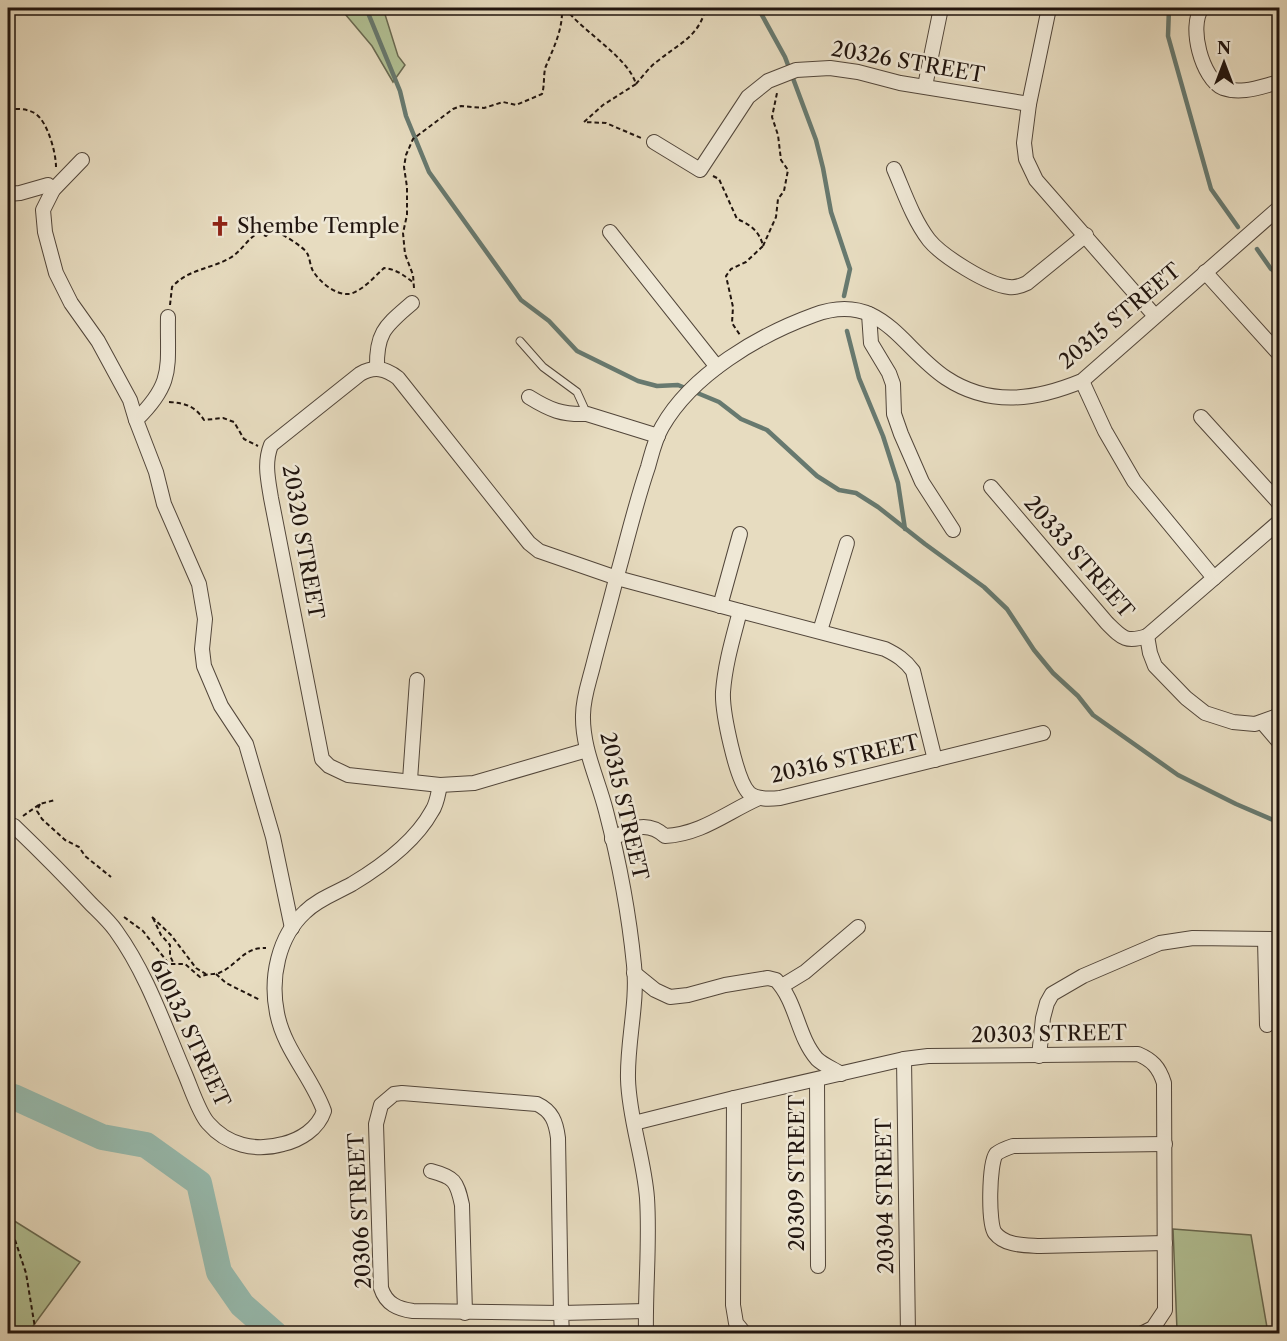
<svg xmlns="http://www.w3.org/2000/svg" width="1287" height="1341" viewBox="0 0 1287 1341" font-family="'Libre Caslon Text',serif">
	<rect width="100%" height="100%" fill="#e7dcc0"/>
	<filter id="stains"><feTurbulence type="fractalNoise" baseFrequency=".00333" numOctaves="4"/><feColorMatrix values="0 0 0 0 .2 0 0 0 0 .09 0 0 0 0 .02 0 0 0 .5 -.17"/></filter>
	<radialGradient id="worn" r=".72"><stop offset=".6" stop-color="#630" stop-opacity="0"/><stop offset="1" stop-color="#630" stop-opacity=".3"/></radialGradient>
	<g fill="#b2c195" stroke="#696a52" stroke-width="1.5">
		<path d="M340,8H383L398,56L405,65L393,82L372,46Z"/>
		<path d="M8,1217L80,1262L28,1333H8Z"/>
		<path d="M1173,1229L1251,1235L1268,1333L1213,1334L1177,1330Z"/>
	</g>
	<g fill="none" stroke-linecap="round" stroke-linejoin="round">
		<g stroke="#67796f" stroke-width="4.5">
			<path d="M366,8L400,91L406,116L429,172L521,300L549,321L577,351L638,381L657,386L678,385L719,402L741,419L767,430L817,476L839,490L856,493L878,507L925,544L984,587L1007,609L1034,650L1053,673L1078,696L1093,715L1178,775L1236,804L1273,820H1280"/>
			<path d="M758,8L785,57L816,140L823,168L831,212L850,269L844,296"/>
			<path d="M1169,8L1168,36L1211,189L1238,227"/>
			<path d="M1257,249L1271,269L1280,275"/>
			<path d="M847,331L859,378L883,436L898,483L905,529"/>
		</g>
		<path stroke="#97bcb0" stroke-width="26" d="M8,1096L14,1097L102,1137L146,1145L199,1183L219,1272L242,1305L275,1334"/>
		<g stroke="#52463a" stroke-width="9">
			<path id="lane" d="M520,341L543,367L577,392L587,414"/>
		</g>
		<g stroke="#52463a" stroke-width="16">
			<g id="street">
				<path d="M1049,8L1029,104L1024,143L1026,159L1036,180L1155,316"/>
				<path d="M1202,8C1188,26 1202,79 1223,88C1242,95 1262,86 1280,82"/>
				<path d="M925,86L941,8"/>
				<path d="M654,142L700,170L748,97L768,81L796,70L830,68L858,72L900,83L1029,104"/>
				<path d="M82,160L53,190L43,210L45,232L56,273L71,303L98,341L130,400L136,420"/>
				<path d="M894,169C904,192 913,219 929,240C942,256 988,285 1009,287C1016,288 1021,286 1027,283L1086,235"/>
				<path d="M8,194L20,193L48,185L53,190"/>
				<path d="M610,232L717,367"/>
				<path d="M1205,272L1280,355"/>
				<path d="M869,314L871,343L889,373L893,384L894,414L901,434L922,482L953,530"/>
				<path d="M168,317C167,367 175,382 136,420L156,472L164,504L199,584L205,619L202,649L204,666L221,706L246,744L273,837L292,928"/>
				<path d="M377,368C376,331 387,325 412,303"/>
				<path d="M1082,381L1105,431L1134,481L1214,578"/>
				<path d="M529,397C550,410 562,415 587,414L658,436"/>
				<path d="M1201,417L1280,504"/>
				<path d="M991,487L1107,623C1122,638 1126,643 1147,636L1280,521"/>
				<path d="M720,606L740,534"/>
				<path d="M740,611L885,649C897,655 905,660 913,671L935,760"/>
				<path d="M820,631L847,543"/>
				<path d="M1147,636L1150,653L1155,666L1186,698L1205,713L1233,722L1255,724L1280,715"/>
				<path d="M1262,722L1280,743"/>
				<path d="M587,750L474,783L440,785L348,775L329,766L322,759L271,498C268,479 264,463 271,445L360,374C374,366 385,368 398,378L529,543L539,551L617,578L740,611C733,638 725,664 723,692C722,711 736,780 749,793C757,800 770,799 780,798L1043,733"/>
				<path d="M410,780L417,680"/>
				<path d="M8,824L14,826C40,851 66,877 91,904C99,912 109,921 116,931C147,974 164,1025 185,1074C191,1088 199,1113 208,1123C227,1145 255,1152 283,1144C300,1140 318,1129 324,1111C312,1077 284,1050 277,1013C270,978 278,937 305,912C318,899 336,893 352,884C382,866 415,842 432,811C437,804 438,794 440,785"/>
				<path d="M612,839C631,828 647,820 665,836C702,834 727,812 759,798"/>
				<path d="M1265,939L1267,1025"/>
				<path d="M634,973L655,990L670,997L688,995L725,985L768,978L776,980C797,1002 797,1036 817,1059C823,1065 834,1069 841,1074"/>
				<path d="M782,986L805,972L858,927"/>
				<path d="M1039,1056L1043,1018L1047,1003L1052,994L1083,976L1160,943L1193,938L1280,939"/>
				<path d="M904,1059L908,1334"/>
				<path d="M817,1080L818,1266"/>
				<path d="M734,1098L904,1059L928,1056L1138,1054C1152,1060 1159,1067 1164,1083L1165,1310L1153,1328L1141,1334"/>
				<path d="M634,1123L734,1098L733,1305L736,1323L745,1334"/>
				<path d="M1165,1144L1013,1146C1007,1148 1001,1150 996,1154C989,1164 988,1224 995,1233C1005,1246 1025,1245 1040,1246L1165,1243"/>
				<path d="M431,1171C454,1177 457,1181 462,1205L465,1313"/>
				<path d="M562,1334L561,1313L413,1311C398,1309 386,1304 381,1288L376,1124L381,1105L394,1094L402,1093L537,1104C552,1111 556,1122 558,1138L561,1313L646,1311"/>
				<path d="M646,1334C645,1289 650,1243 647,1198C644,1158 629,1119 628,1079C627,1041 638,1003 634,965C629,914 619,861 606,811C598,779 582,748 583,715C583,698 589,682 593,666C600,638 608,611 615,583C626,545 635,505 648,467C652,453 655,439 662,427C692,374 759,335 814,315C881,290 901,348 946,378C990,407 1036,400 1082,381L1280,207"/>
			</g>
		</g>
		<g stroke="#20140e" stroke-width="2" stroke-dasharray="4.5 3" stroke-linecap="butt">
			<path d="M565,8C583,32 628,57 636,84L603,105L584,122L606,123L641,138"/>
			<path d="M636,84C643,76 650,66 659,60C677,45 696,38 704,14L698,8"/>
			<path d="M8,109C17,109 27,108 36,114C48,123 56,153 56,167"/>
			<path d="M713,176L719,179L737,219C750,224 760,232 763,246L746,262L731,269L726,276L733,307L732,323L740,335"/>
			<path d="M763,246L776,217L778,199L784,191L788,170L781,160L778,135L772,117L777,93"/>
			<path d="M414,288L413,275L405,254L403,233L407,215V187L404,167L406,155L413,139L453,109L461,106L484,108L503,102L516,105L542,94C545,85 543,73 546,66C554,47 563,29 562,8"/>
			<path d="M170,305L172,287C188,269 211,269 230,258C242,251 247,239 258,233L266,236L273,230C279,232 304,247 307,253C310,258 310,266 313,271C320,283 341,300 355,292C366,287 375,276 384,268C396,269 405,276 414,283"/>
			<path d="M169,402C185,403 195,406 204,420L223,418L234,422L244,439L258,446"/>
			<path d="M40,804L37,811L42,819L65,840L79,847L85,856L111,877"/>
			<path d="M23,816L40,804L55,800"/>
			<path d="M124,917L143,931L169,964H185L200,977C207,973 213,975 219,973C238,965 243,947 266,948"/>
			<path d="M152,917L171,935L196,968L206,974"/>
			<path d="M153,918L161,935L170,945V956L174,964"/>
			<path d="M216,974L226,983L260,1000"/>
			<path d="M8,1199L12,1231"/>
			<path d="M8,1227L12,1231L26,1273L36,1334"/>
		</g>
		<use href="#lane" stroke="#efe8d6" stroke-width="7"/>
		<use href="#street" stroke="#efe8d6" stroke-width="14"/>
	</g>
	<defs>
		<g id="church-bare" transform="scale(1.62)"><path d="M-1.2-6h2.4v3.5h3.3v2.4h-3.3V6h-2.4V-.1h-3.3v-2.4h3.3Z" fill="#8f2418" stroke="#efe8d6" stroke-width="2.5" paint-order="stroke"/></g>
	</defs>
	<g fill-rule="evenodd">
		<use href="#church-bare" x="220" y="226"/>
	</g>
	<g text-anchor="middle" stroke-width="5" stroke-linejoin="round" paint-order="stroke">
		<g font-size="21" fill="#20140e" stroke="#efe8d6">
			<text transform="translate(908 62) rotate(10)" y="7">20326 STREET</text>
			<text transform="translate(1120 316) rotate(-40)" y="7">20315 STREET</text>
			<text transform="translate(303 542) rotate(80)" y="7">20320 STREET</text>
			<text transform="translate(1079 557) rotate(49)" y="7">20333 STREET</text>
			<text transform="translate(845 759) rotate(-13)" y="7">20316 STREET</text>
			<text transform="translate(624 806) rotate(77)" y="7">20315 STREET</text>
			<text transform="translate(190 1033) rotate(65)" y="7">610132 STREET</text>
			<text transform="translate(1049 1034) rotate(-1)" y="7">20303 STREET</text>
			<text transform="translate(797 1173) rotate(-90)" y="7">20309 STREET</text>
			<text transform="translate(885 1196) rotate(-91)" y="7">20304 STREET</text>
			<text transform="translate(360 1211) rotate(-93)" y="7">20306 STREET</text>
		</g>
		<g font-size="21" fill="#20140e" stroke="#efe8d6" text-anchor="start">
			<text x="237" y="233">Shembe Temple</text>
		</g>
	</g>
	<rect width="1287" height="1341" fill="none" stroke="#e7dcc0" stroke-width="30"/>
	<rect x="9" y="9" width="1269" height="1323" fill="none" stroke="#20140e" stroke-width="3"/>
	<rect x="15" y="15" width="1257" height="1311" fill="none" stroke="#20140e" stroke-width="1.5"/>
	<g transform="translate(1224 63)" stroke="#efe8d6" stroke-width="4.5" paint-order="stroke">
	<path d="M0-4.5L10 22L0 15L-10 22Z" fill="#20140e"/>
	<text y="-9" font-size="16" font-weight="bold" text-anchor="middle" fill="#20140e">N</text>
	</g>
	<rect width="100%" height="100%" filter="url(#stains)"/>
	<rect width="100%" height="100%" fill="url(#worn)"/>
</svg>
